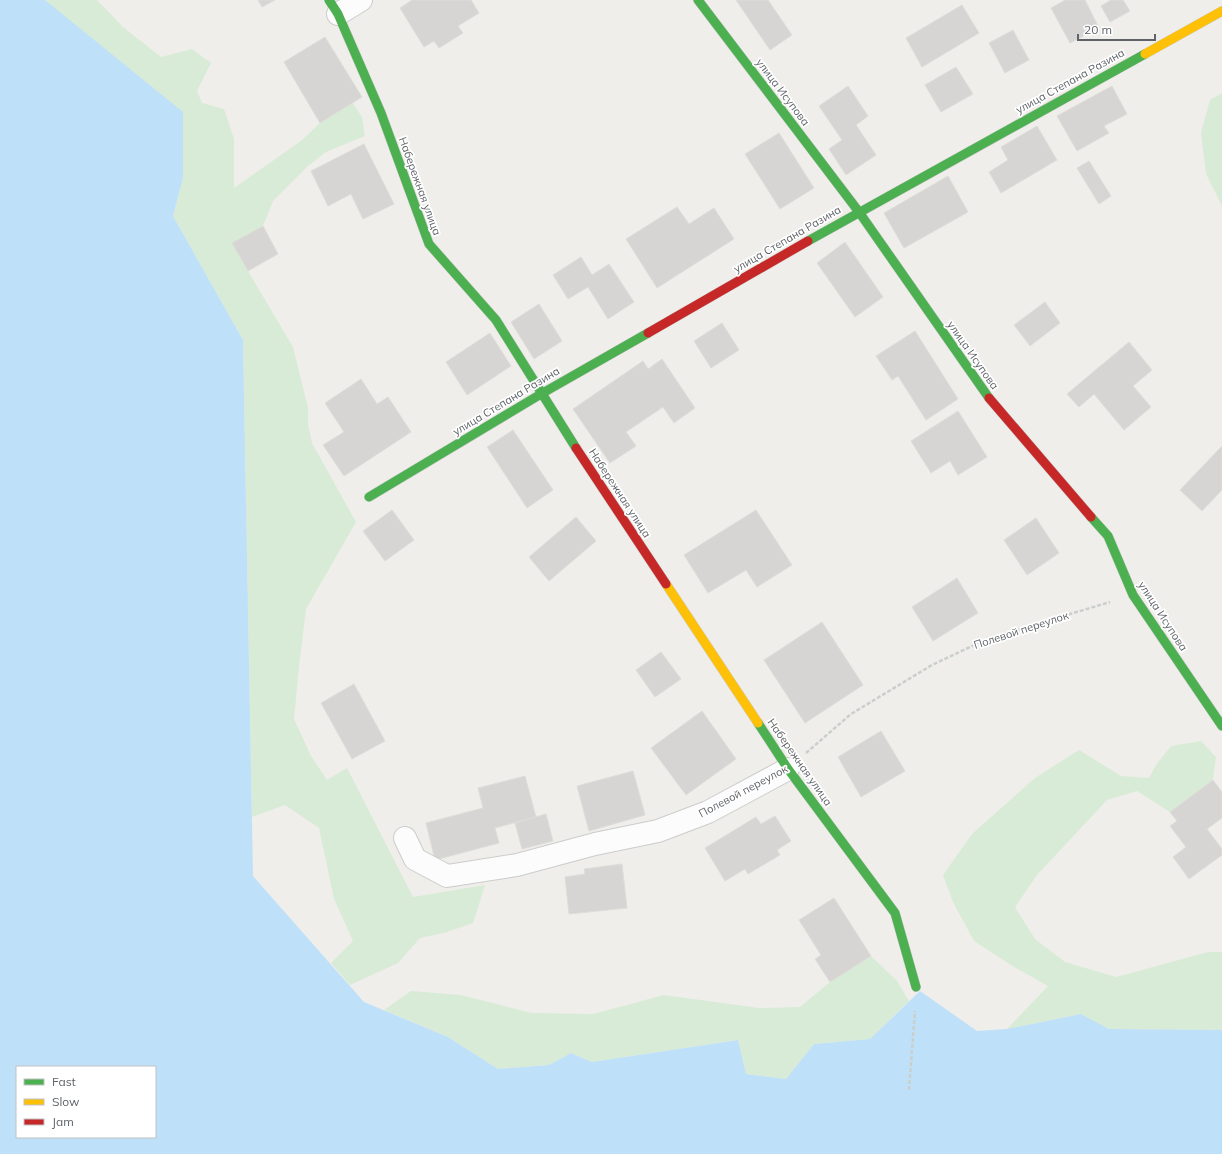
<svg xmlns="http://www.w3.org/2000/svg" width="1222" height="1154" viewBox="0 0 1222 1154" font-family="Mulish,sans-serif">
	<rect width="100%" height="100%" fill="#efeeea"/>
	<g fill="#d8ebd6">
		<path d="M45,0H97L123,27L161,57L192,49L211,63L197,91L202,103L224,109L234,139V188L302,140L320,123L353,103L362,117L365,136L326,152L308,166L273,201L263,226L248,271L293,347L308,408V425L312,443L356,522L306,609L299,667L294,719L311,756L327,780L347,768L413,897L485,885L473,923L447,932L420,938L398,963L350,985L331,963L353,941L334,899L319,828L285,805L252,817L243,340L173,216L183,178Z"/>
		<path d="M1222,93V206L1206,174L1201,133L1210,100Z"/>
		<path d="M1201,741L1216,757L1213,780L1170,812L1137,791L1107,800L1037,875L1015,907L1035,939L1065,962L1116,977L1208,952H1222V1030L1109,1029L1081,1014L1007,1029L1048,986L1014,967L974,941L953,902L943,875L972,834L1035,778L1079,750L1121,776L1149,778L1156,765L1171,746Z"/>
		<path d="M871,956L897,981L909,1001L870,1039L814,1044L786,1079L746,1074L738,1040L592,1062L571,1053L549,1065L498,1069L448,1037L384,1010L411,991L461,995L532,1013L593,1014L664,995L759,1008L800,1007L830,982Z"/>
	</g>
	<path fill="#bfe0f9" fill-rule="evenodd" d="M0,0H45L183,112V178L173,216L243,340L253,876L364,1002L448,1037L498,1069L549,1065L571,1053L592,1062L738,1040L746,1074L786,1079L814,1044L870,1039L920,991L977,1031L1007,1029L1081,1014L1109,1029L1222,1030V1154H0ZM17,1067H155V1137H17Z"/>
	<g fill="#d6d5d3" stroke="#deddd9">
		<path d="M258,0H275L262,7Z"/>
		<path d="M412,0H471L479,13L458,26L463,33L439,48L434,41L424,47L400,8Z"/>
		<path d="M736,0H768L792,35L770,50Z"/>
		<path d="M1065,0H1085L1099,28L1070,43L1051,8Z"/>
		<path d="M1111,0H1123L1130,11L1110,22L1101,6Z"/>
		<path d="M962,5L979,33L922,67L906,38Z"/>
		<path d="M1013,30L1029,60L1005,73L989,43Z"/>
		<path d="M325,37L362,97L320,123L284,62Z"/>
		<path d="M956,67L973,94L941,112L925,85Z"/>
		<path d="M848,86L868,116L856,125L876,155L846,175L829,149L842,140L819,106Z"/>
		<path d="M1112,86L1127,114L1104,126L1109,133L1077,151L1057,116Z"/>
		<path d="M1037,126L1057,160L1001,193L989,172L1008,160L1001,147Z"/>
		<path d="M779,133L814,188L780,209L745,154Z"/>
		<path d="M364,144L394,204L363,219L351,194L328,206L311,171Z"/>
		<path d="M1089,161L1111,196L1099,204L1077,168Z"/>
		<path d="M948,176L968,212L904,248L884,213Z"/>
		<path d="M677,207L689,224L714,208L734,239L657,288L626,239Z"/>
		<path d="M263,226L278,254L248,271L232,243Z"/>
		<path d="M845,242L883,297L855,317L817,263Z"/>
		<path d="M581,257L592,275L609,264L634,302L608,319L588,287L568,299L553,275Z"/>
		<path d="M1045,302L1060,323L1030,346L1014,325Z"/>
		<path d="M539,304L562,341L534,359L511,322Z"/>
		<path d="M722,323L739,350L711,368L694,341Z"/>
		<path d="M915,331L958,399L926,420L898,376L892,380L876,356Z"/>
		<path d="M490,333L511,366L467,395L446,362Z"/>
		<path d="M1129,342L1152,370L1133,386L1151,407L1124,430L1094,394L1079,407L1067,394Z"/>
		<path d="M662,359L695,408L674,423L663,407L626,432L636,446L610,463L573,409L643,361L648,369Z"/>
		<path d="M361,379L377,404L388,397L411,432L344,476L323,445L344,432L325,403Z"/>
		<path d="M958,411L987,457L958,475L950,461L931,473L911,441Z"/>
		<path d="M513,430L553,490L527,508L487,447Z"/>
		<path d="M1222,446V490L1202,511L1180,490Z"/>
		<path d="M392,510L414,540L385,561L363,531Z"/>
		<path d="M756,510L792,565L757,587L746,570L708,593L684,555Z"/>
		<path d="M576,517L596,541L549,581L529,557Z"/>
		<path d="M1036,518L1059,553L1027,575L1004,540Z"/>
		<path d="M957,578L978,613L933,641L912,607Z"/>
		<path d="M822,622L863,685L805,723L764,660Z"/>
		<path d="M661,652L681,679L655,697L636,670Z"/>
		<path d="M354,684L385,741L352,759L321,703Z"/>
		<path d="M702,711L736,759L686,795L651,748Z"/>
		<path d="M881,731L905,771L861,797L838,757Z"/>
		<path d="M633,771L645,815L589,831L577,786Z"/>
		<path d="M525,776L536,817L495,828L499,843L435,860L426,823L483,808L478,788Z"/>
		<path d="M1213,780L1222,792V818L1207,829L1222,849V855L1189,879L1173,857L1186,847L1170,826L1177,821L1170,812Z"/>
		<path d="M546,814L553,841L522,849L515,823Z"/>
		<path d="M775,816L791,841L777,850L780,855L748,874L745,869L725,881L705,848L756,817L761,824Z"/>
		<path d="M622,864L627,908L569,914L565,877L585,874L584,869Z"/>
		<path d="M834,898L871,956L830,982L815,959L821,955L799,920Z"/>
	</g>
	<g fill="none" stroke-linecap="round" stroke-linejoin="round">
		<g stroke="#cbcccc" stroke-width="24">
			<g id="street">
				<path d="M338,14L361,0"/>
				<path d="M405,838L415,859L447,876L517,865L595,844L658,831L708,812L788,769"/>
			</g>
		</g>
		<g stroke="#cacacb" stroke-width="10">
			<g id="fast">
				<path d="M329,0L338,14L381,113L429,244L496,320L576,448"/>
				<path d="M698,0L859,212L989,398"/>
				<path d="M808,241L1145,54"/>
				<path d="M369,497L541,394L648,333"/>
				<path d="M1091,517L1108,536L1133,595L1222,726"/>
				<path d="M758,723L788,769L895,913L916,987"/>
			</g>
		</g>
		<g stroke="#cacacb" stroke-width="10">
			<g id="slow">
				<path d="M1145,54L1222,11"/>
				<path d="M666,584L758,723"/>
			</g>
		</g>
		<g stroke="#cacacb" stroke-width="10">
			<g id="jam">
				<path d="M648,333L808,241"/>
				<path d="M989,398L1091,517"/>
				<path d="M576,448L666,584"/>
			</g>
		</g>
		<g stroke="#cacfcc" stroke-width="2.5" stroke-dasharray="4 2" stroke-linecap="butt">
			<path d="M806,753L851,714L932,665L987,639L1110,602"/>
			<path d="M909,1090L915,1011"/>
		</g>
		<use href="#street" stroke="#fdfcfc" stroke-width="22"/>
		<use href="#fast" stroke="#4caf50" stroke-width="9"/>
		<use href="#slow" stroke="#ffc107" stroke-width="9"/>
		<use href="#jam" stroke="#c62828" stroke-width="9"/>
	</g>
	<g text-anchor="middle" stroke-width="3.5" stroke-linejoin="round" paint-order="stroke">
		<g font-size="11" fill="#5f6368" stroke="#fff">
			<text transform="translate(1070 81) rotate(-29)" y="4">улица Степана Разина</text>
			<text transform="translate(783 92) rotate(53)" y="4">улица Исупова</text>
			<text transform="translate(420 186) rotate(70)" y="4">Набережная улица</text>
			<text transform="translate(787 239) rotate(-30)" y="4">улица Степана Разина</text>
			<text transform="translate(973 355) rotate(55)" y="4">улица Исупова</text>
			<text transform="translate(506 401) rotate(-31)" y="4">улица Степана Разина</text>
			<text transform="translate(620 493) rotate(57)" y="4">Набережная улица</text>
			<text transform="translate(1163 616) rotate(57)" y="4">улица Исупова</text>
			<text transform="translate(1021 630) rotate(-18)" y="4">Полевой переулок</text>
			<text transform="translate(800 762) rotate(55)" y="4">Набережная улица</text>
			<text transform="translate(743 791) rotate(-28)" y="4">Полевой переулок</text>
		</g>
	</g>
	<rect x="16" y="1066" width="140" height="72" fill="#ffffff" stroke="#bfc1c3"/>
	<rect x="24" y="1079" width="20" height="6" fill="#4caf50" stroke="#bfc1c3"/>
	<text x="52" y="1086" font-size="12" fill="#5f6368">Fast</text>
	<rect x="24" y="1099" width="20" height="6" fill="#ffc107" stroke="#bfc1c3"/>
	<text x="52" y="1106" font-size="12" fill="#5f6368">Slow</text>
	<rect x="24" y="1119" width="20" height="6" fill="#c62828" stroke="#bfc1c3"/>
	<text x="52" y="1126" font-size="12" fill="#5f6368">Jam</text>
	<path d="M1078 34v6h77v-6" fill="none" stroke="#5f6368" stroke-width="2"/>
	<text x="1084" y="34" font-size="12" fill="#5f6368" stroke="#ffffff" stroke-width="3" paint-order="stroke">20 m</text>
</svg>
